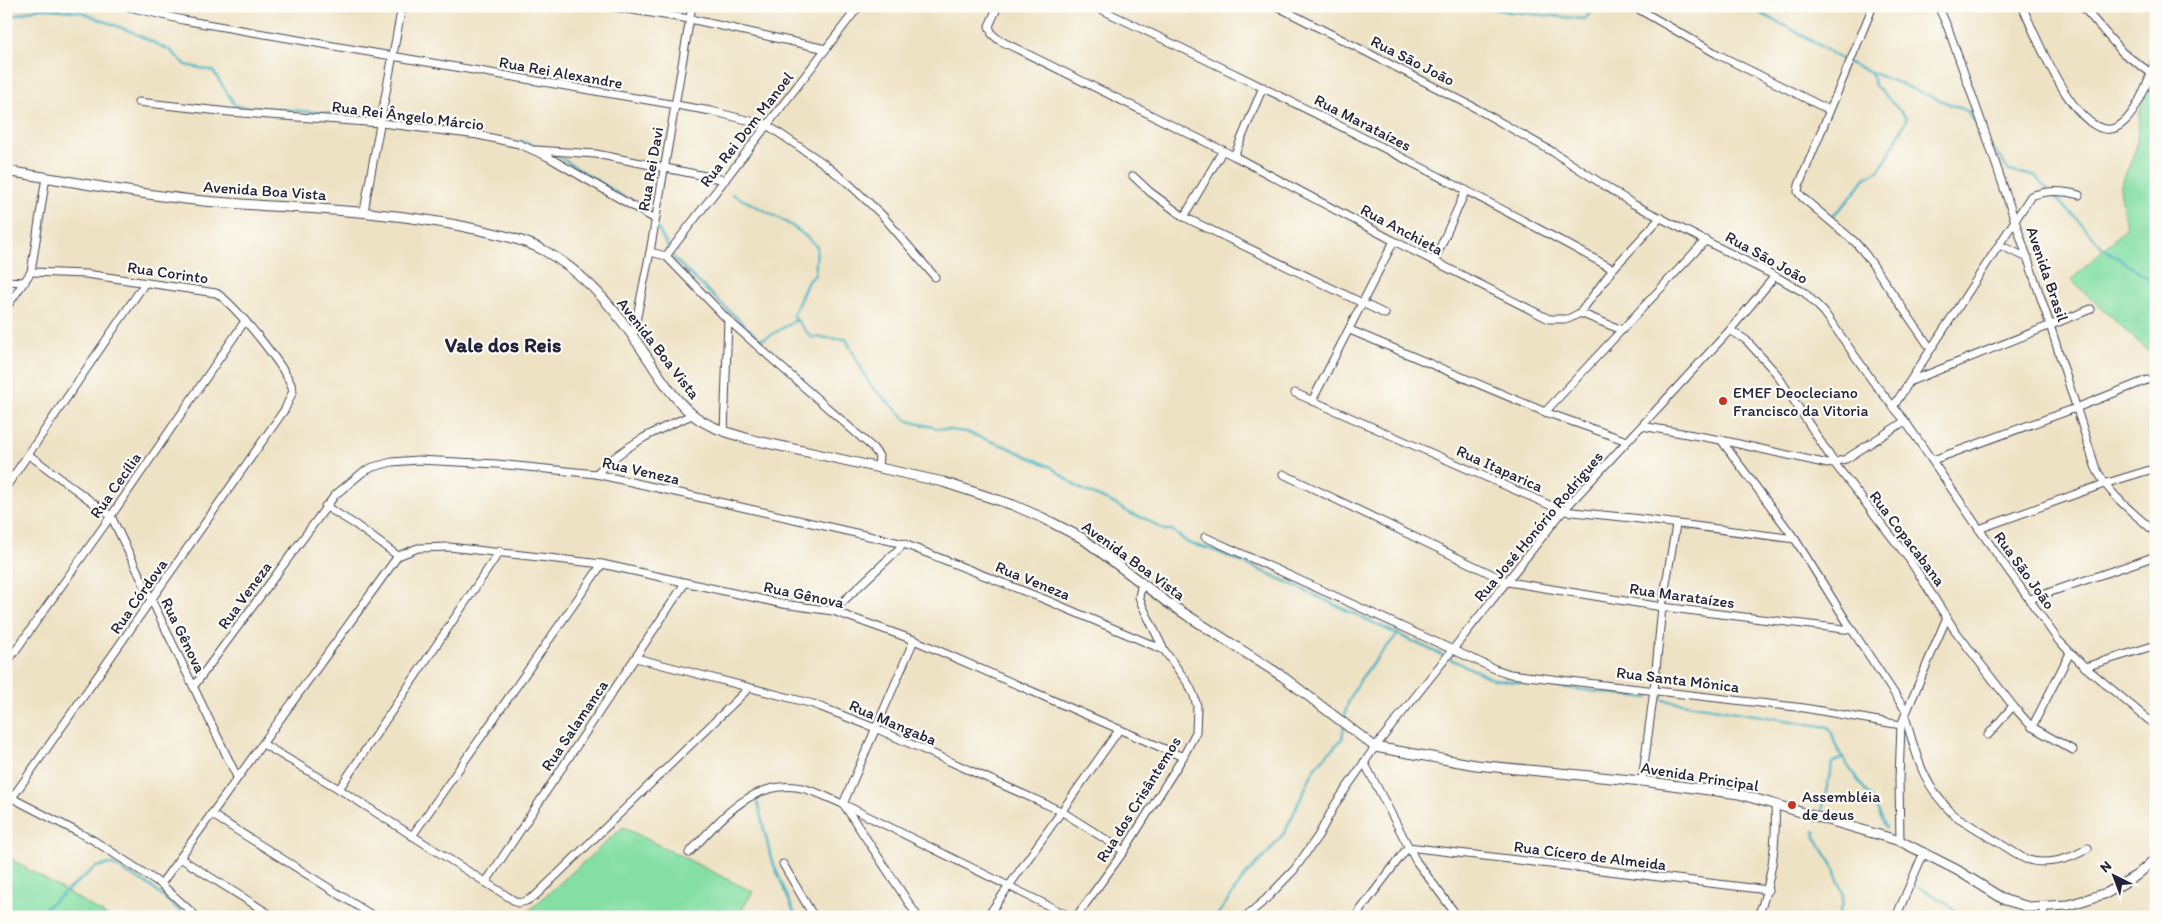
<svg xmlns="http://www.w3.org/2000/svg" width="2162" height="923" viewBox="0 0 2162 923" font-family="Itim,sans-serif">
	<rect width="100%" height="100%" fill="#fdfcf7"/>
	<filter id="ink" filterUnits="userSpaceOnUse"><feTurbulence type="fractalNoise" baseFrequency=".02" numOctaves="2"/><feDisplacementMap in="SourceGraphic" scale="10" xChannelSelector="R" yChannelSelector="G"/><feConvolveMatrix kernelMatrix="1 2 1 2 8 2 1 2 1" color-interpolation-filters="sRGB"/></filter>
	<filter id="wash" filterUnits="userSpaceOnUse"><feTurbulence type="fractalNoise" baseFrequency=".0096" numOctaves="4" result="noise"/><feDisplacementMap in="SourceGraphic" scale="20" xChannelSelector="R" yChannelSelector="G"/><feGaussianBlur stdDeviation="1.12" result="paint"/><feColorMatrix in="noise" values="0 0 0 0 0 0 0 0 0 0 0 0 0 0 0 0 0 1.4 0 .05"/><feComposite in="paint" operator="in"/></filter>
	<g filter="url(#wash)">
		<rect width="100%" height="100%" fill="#eee2c4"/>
		<g fill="#85dfa5" stroke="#548070">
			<path d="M2156,45V358L2071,280L2126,228L2120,188L2136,148L2144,82L2152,49Z"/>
			<path d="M623,827L753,892L737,917H522Z"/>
			<path d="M6,856L109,917H6Z"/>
		</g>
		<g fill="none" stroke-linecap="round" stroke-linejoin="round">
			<g stroke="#46b2c3" stroke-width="2.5">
				<path d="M1483,6L1509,12L1585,19L1597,6"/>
				<path d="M1746,6L1797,32L1846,62L1967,111L1981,130"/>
				<path d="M6,18L40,8L81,12L132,32L171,51L186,65L213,71L235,105L239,106L339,114L477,132"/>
				<path d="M519,141L547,149"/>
				<path d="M1994,149L2009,171L2035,176L2048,190"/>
				<path d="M553,153L633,203"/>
				<path d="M732,194C762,210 794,222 817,247L815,275L808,281L793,316L811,337L846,339L870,385L908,421L936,428L966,432L1007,447L1051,467L1079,488L1115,504L1131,514L1146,519L1164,530H1172L1188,543L1213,550L1265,572L1493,679L1649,698"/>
				<path d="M2051,194L2075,217L2103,248L2156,284"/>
				<path d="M1832,216L1849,200L1865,178L1878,171L1886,160L1906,120V117L1874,84L1871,72"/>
				<path d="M657,227L675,260L759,339L766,338L796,320"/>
				<path d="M1663,700L1828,727C1834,733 1833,741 1837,748C1852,776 1875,798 1886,828"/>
				<path d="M1344,721C1347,687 1377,659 1398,634"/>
				<path d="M757,800L771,858L796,917"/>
				<path d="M1822,811L1832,763L1843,758"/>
				<path d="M1815,831V837L1832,864L1843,893V902L1839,917"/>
				<path d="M1918,887L1947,903L1960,917"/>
				<path d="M34,917L96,867L111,864L150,886L187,917"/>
				<path d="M1216,917L1248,872L1267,854L1285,832L1315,767L1342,739L1344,726"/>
			</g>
		</g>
	</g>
	<g filter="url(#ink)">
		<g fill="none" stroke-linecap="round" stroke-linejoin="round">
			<g stroke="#413f50" stroke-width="9">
				<g id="minor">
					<path d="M125,6L183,20L711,111L767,125L823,163L848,183L882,215L935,277"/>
					<path d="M607,6L690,19L826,49"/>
					<path d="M998,6L989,26L992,34L999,40L1234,156L1394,241L1549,319H1568L1580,313L1613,269L1661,217"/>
					<path d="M1276,6L1470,105L1553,152L1633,204L1775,276L1805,293L1824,312L1874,383L1905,421L1979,529L2058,640L2085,667L2156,726"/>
					<path d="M1633,6L1717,54L1829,110"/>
					<path d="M1873,6L1799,185L1798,192L1803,198L1855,242L1866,255L1931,349"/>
					<path d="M1938,6L1948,28L1983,126L2050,325L2095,466C2107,494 2134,513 2156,533"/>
					<path d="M2022,6C2034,31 2083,161 2124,122C2140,107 2147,81 2156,61"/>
					<path d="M2082,6L2123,53L2151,73"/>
					<path d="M1096,7C1271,90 1443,176 1613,269"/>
					<path d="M138,102L229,112L381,123L478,135L519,144L548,157L655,219"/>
					<path d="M536,150L596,154L725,180"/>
					<path d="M1234,156L1263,87"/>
					<path d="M1133,176L1150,192L1184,217L1385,314"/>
					<path d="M364,211L402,6"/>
					<path d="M1184,217L1223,150"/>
					<path d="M1999,245L2028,258"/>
					<path d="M650,252L666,256"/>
					<path d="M666,256L859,6"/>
					<path d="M666,256L728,320L873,448L879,456L878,466"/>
					<path d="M1434,261L1466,190"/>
					<path d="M6,281L25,282"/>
					<path d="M6,308L31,272L46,177"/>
					<path d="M1580,313L1622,330"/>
					<path d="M1350,330L1545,412L1627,441"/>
					<path d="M1730,330L1746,340L1776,373L1835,464L1909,559L1954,629L2013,706L2032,727L2073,750"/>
					<path d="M633,336L650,252L692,6"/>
					<path d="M1911,381L2091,309"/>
					<path d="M1295,393L1563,511L1632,518L1795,539"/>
					<path d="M1312,401L1394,241"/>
					<path d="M1893,407L2031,196C2047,190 2062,190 2079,195"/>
					<path d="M1545,412L1706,240"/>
					<path d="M1642,426L1721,440L1828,464L1846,459L1905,421"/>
					<path d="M724,432L728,320"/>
					<path d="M1721,440L1795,539L1852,630L1906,711"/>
					<path d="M29,455L111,516L237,777"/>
					<path d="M1933,460L2076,408L2147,380"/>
					<path d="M596,474C625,445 654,431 692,415"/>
					<path d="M1283,474L1508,582L1662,607L1852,630"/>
					<path d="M6,487L145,283"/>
					<path d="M325,506L356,525L398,556"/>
					<path d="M1979,529L2104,484L2156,468"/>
					<path d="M1205,537L1495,669L1510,674L1804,708L1901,725"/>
					<path d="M2030,599L2156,556"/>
					<path d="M833,611L904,544"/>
					<path d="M636,658L813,704L875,728L1061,811L1124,851"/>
					<path d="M6,664L111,516L245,321"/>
					<path d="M2085,667L2156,645"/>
					<path d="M194,686L335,495L363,472L373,467L392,462L418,460L497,464L596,474L904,544L1044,599L1164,650"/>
					<path d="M1905,716C1917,757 1922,784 1954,815L2025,859C2045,866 2070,860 2088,848"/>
					<path d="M2032,727L2070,653"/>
					<path d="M1988,735L2013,706"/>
					<path d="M263,744L339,789L518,903L526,901L535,896L749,688"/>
					<path d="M1364,762L1416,861L1458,917"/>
					<path d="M1642,781L1654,690L1662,607L1676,525"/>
					<path d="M339,789L500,551"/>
					<path d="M6,795L93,840L161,884L197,917"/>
					<path d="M12,798L285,409L293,391C291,373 233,302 216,293L86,274L31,272"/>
					<path d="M843,804L914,640"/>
					<path d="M844,805L918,917"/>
					<path d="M211,814L375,917"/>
					<path d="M412,836L602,564"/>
					<path d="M1900,841L1899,779L1901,725L1947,617"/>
					<path d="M689,853C718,822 749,782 796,787C813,789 828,798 843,804L1071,917"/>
					<path d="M180,858L274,917"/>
					<path d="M783,864L814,917"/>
					<path d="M486,882L685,583"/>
					<path d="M161,884L398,556L418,548L449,547L602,564L783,604L833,611L914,640L1183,757"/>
					<path d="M987,917L1119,730"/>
					<path d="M1076,917L1124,851L1183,757L1196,732L1197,706L1194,696L1189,685L1164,650L1142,605L1139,597L1142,582"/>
					<path d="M1245,917L1265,900L1294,870L1318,836L1336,803L1375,747L1563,511L1730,330L1775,276"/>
					<path d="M1355,917L1408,847L1768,890"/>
					<path d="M1758,917C1772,880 1777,844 1775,804"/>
					<path d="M1896,917L1924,852"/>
					<path d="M2043,917L2044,908"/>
				</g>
			</g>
			<g stroke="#413f50" stroke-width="11">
				<path id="tertiary" d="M6,171C72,181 138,195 204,201C292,209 379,209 466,227C493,233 521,238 545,251C581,271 611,304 634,338C652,363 668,394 692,414C709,428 729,433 749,439L943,482L1013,505L1043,518L1082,538L1168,603L1282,676L1375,747L1476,765L1642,781L1739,794L1900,841L1957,870L2005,900L2029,907L2069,905L2107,893L2137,875L2156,858"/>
			</g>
			<use href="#minor" stroke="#fff" stroke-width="7"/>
			<use href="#tertiary" stroke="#fff" stroke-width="9"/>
		</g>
	</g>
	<g fill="#c8321e" stroke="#fdfcf7" stroke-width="2">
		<circle cx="1723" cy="401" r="5"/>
		<circle cx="1792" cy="805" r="5"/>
	</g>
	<g text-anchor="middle" stroke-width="4.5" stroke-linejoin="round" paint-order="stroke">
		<g font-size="16" fill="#22223b" stroke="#fdfcf7">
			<text transform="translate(1413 60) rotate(27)" y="6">Rua São João</text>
			<text transform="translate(561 72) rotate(10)" y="6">Rua Rei Alexandre</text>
			<text transform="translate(408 115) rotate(7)" y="6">Rua Rei Ângelo Márcio</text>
			<text transform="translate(1363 122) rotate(27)" y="6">Rua Marataízes</text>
			<text transform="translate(746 129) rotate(-52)" y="6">Rua Rei Dom Manoel</text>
			<text transform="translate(650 169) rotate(-80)" y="6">Rua Rei Davi</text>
			<text transform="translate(265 190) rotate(4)" y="6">Avenida Boa Vista</text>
			<text transform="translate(1402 229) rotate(28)" y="6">Rua Anchieta</text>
			<text transform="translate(1767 257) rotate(29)" y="6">Rua São João</text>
			<text transform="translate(168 272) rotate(8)" y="6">Rua Corinto</text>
			<text transform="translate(2048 274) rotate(71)" y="6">Avenida Brasil</text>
			<text transform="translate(659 348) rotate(52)" y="6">Avenida Boa Vista</text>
			<text transform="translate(1500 468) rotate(24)" y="6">Rua Itaparica</text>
			<text transform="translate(641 470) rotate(13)" y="6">Rua Veneza</text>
			<text transform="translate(115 485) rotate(-55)" y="6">Rua Cecília</text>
			<text transform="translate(1538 526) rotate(-50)" y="6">Rua José Honório Rodrigues</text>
			<text transform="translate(1908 538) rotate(53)" y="6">Rua Copacabana</text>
			<text transform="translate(1134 560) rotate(36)" y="6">Avenida Boa Vista</text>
			<text transform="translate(2025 570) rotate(54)" y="6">Rua São João</text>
			<text transform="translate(1033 580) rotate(22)" y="6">Rua Veneza</text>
			<text transform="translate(804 594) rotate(12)" y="6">Rua Gênova</text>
			<text transform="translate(244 595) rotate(-54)" y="6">Rua Veneza</text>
			<text transform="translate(1682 595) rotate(8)" y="6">Rua Marataízes</text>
			<text transform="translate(138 596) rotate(-55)" y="6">Rua Córdova</text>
			<text transform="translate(184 635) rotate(64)" y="6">Rua Gênova</text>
			<text transform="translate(1678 679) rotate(7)" y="6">Rua Santa Mônica</text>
			<text transform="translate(893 722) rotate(23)" y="6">Rua Mangaba</text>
			<text transform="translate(574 725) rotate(-56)" y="6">Rua Salamanca</text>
			<text transform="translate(1700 776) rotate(9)" y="6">Avenida Principal</text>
			<text transform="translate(1138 799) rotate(-58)" y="6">Rua dos Crisântemos</text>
			<text transform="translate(1590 855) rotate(7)" y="6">Rua Cícero de Almeida</text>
		</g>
		<g font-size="16" fill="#22223b" stroke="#fdfcf7" text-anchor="start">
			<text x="1733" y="398">EMEF Deocleciano<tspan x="1733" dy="18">Francisco da Vitoria</tspan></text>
			<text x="1802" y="802">Assembléia<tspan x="1802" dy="18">de deus</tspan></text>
		</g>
		<g font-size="21" font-weight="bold" fill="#22223b" stroke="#fdfcf7">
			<text x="503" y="352">Vale dos Reis</text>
		</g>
	</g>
	<rect width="2162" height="923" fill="none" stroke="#fdfcf7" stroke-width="25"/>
	<g transform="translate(2114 876) rotate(318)" stroke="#fdfcf7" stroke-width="4" paint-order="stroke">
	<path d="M0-4L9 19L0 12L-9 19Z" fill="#22223b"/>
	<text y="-8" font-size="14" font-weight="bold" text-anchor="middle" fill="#22223b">N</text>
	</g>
</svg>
